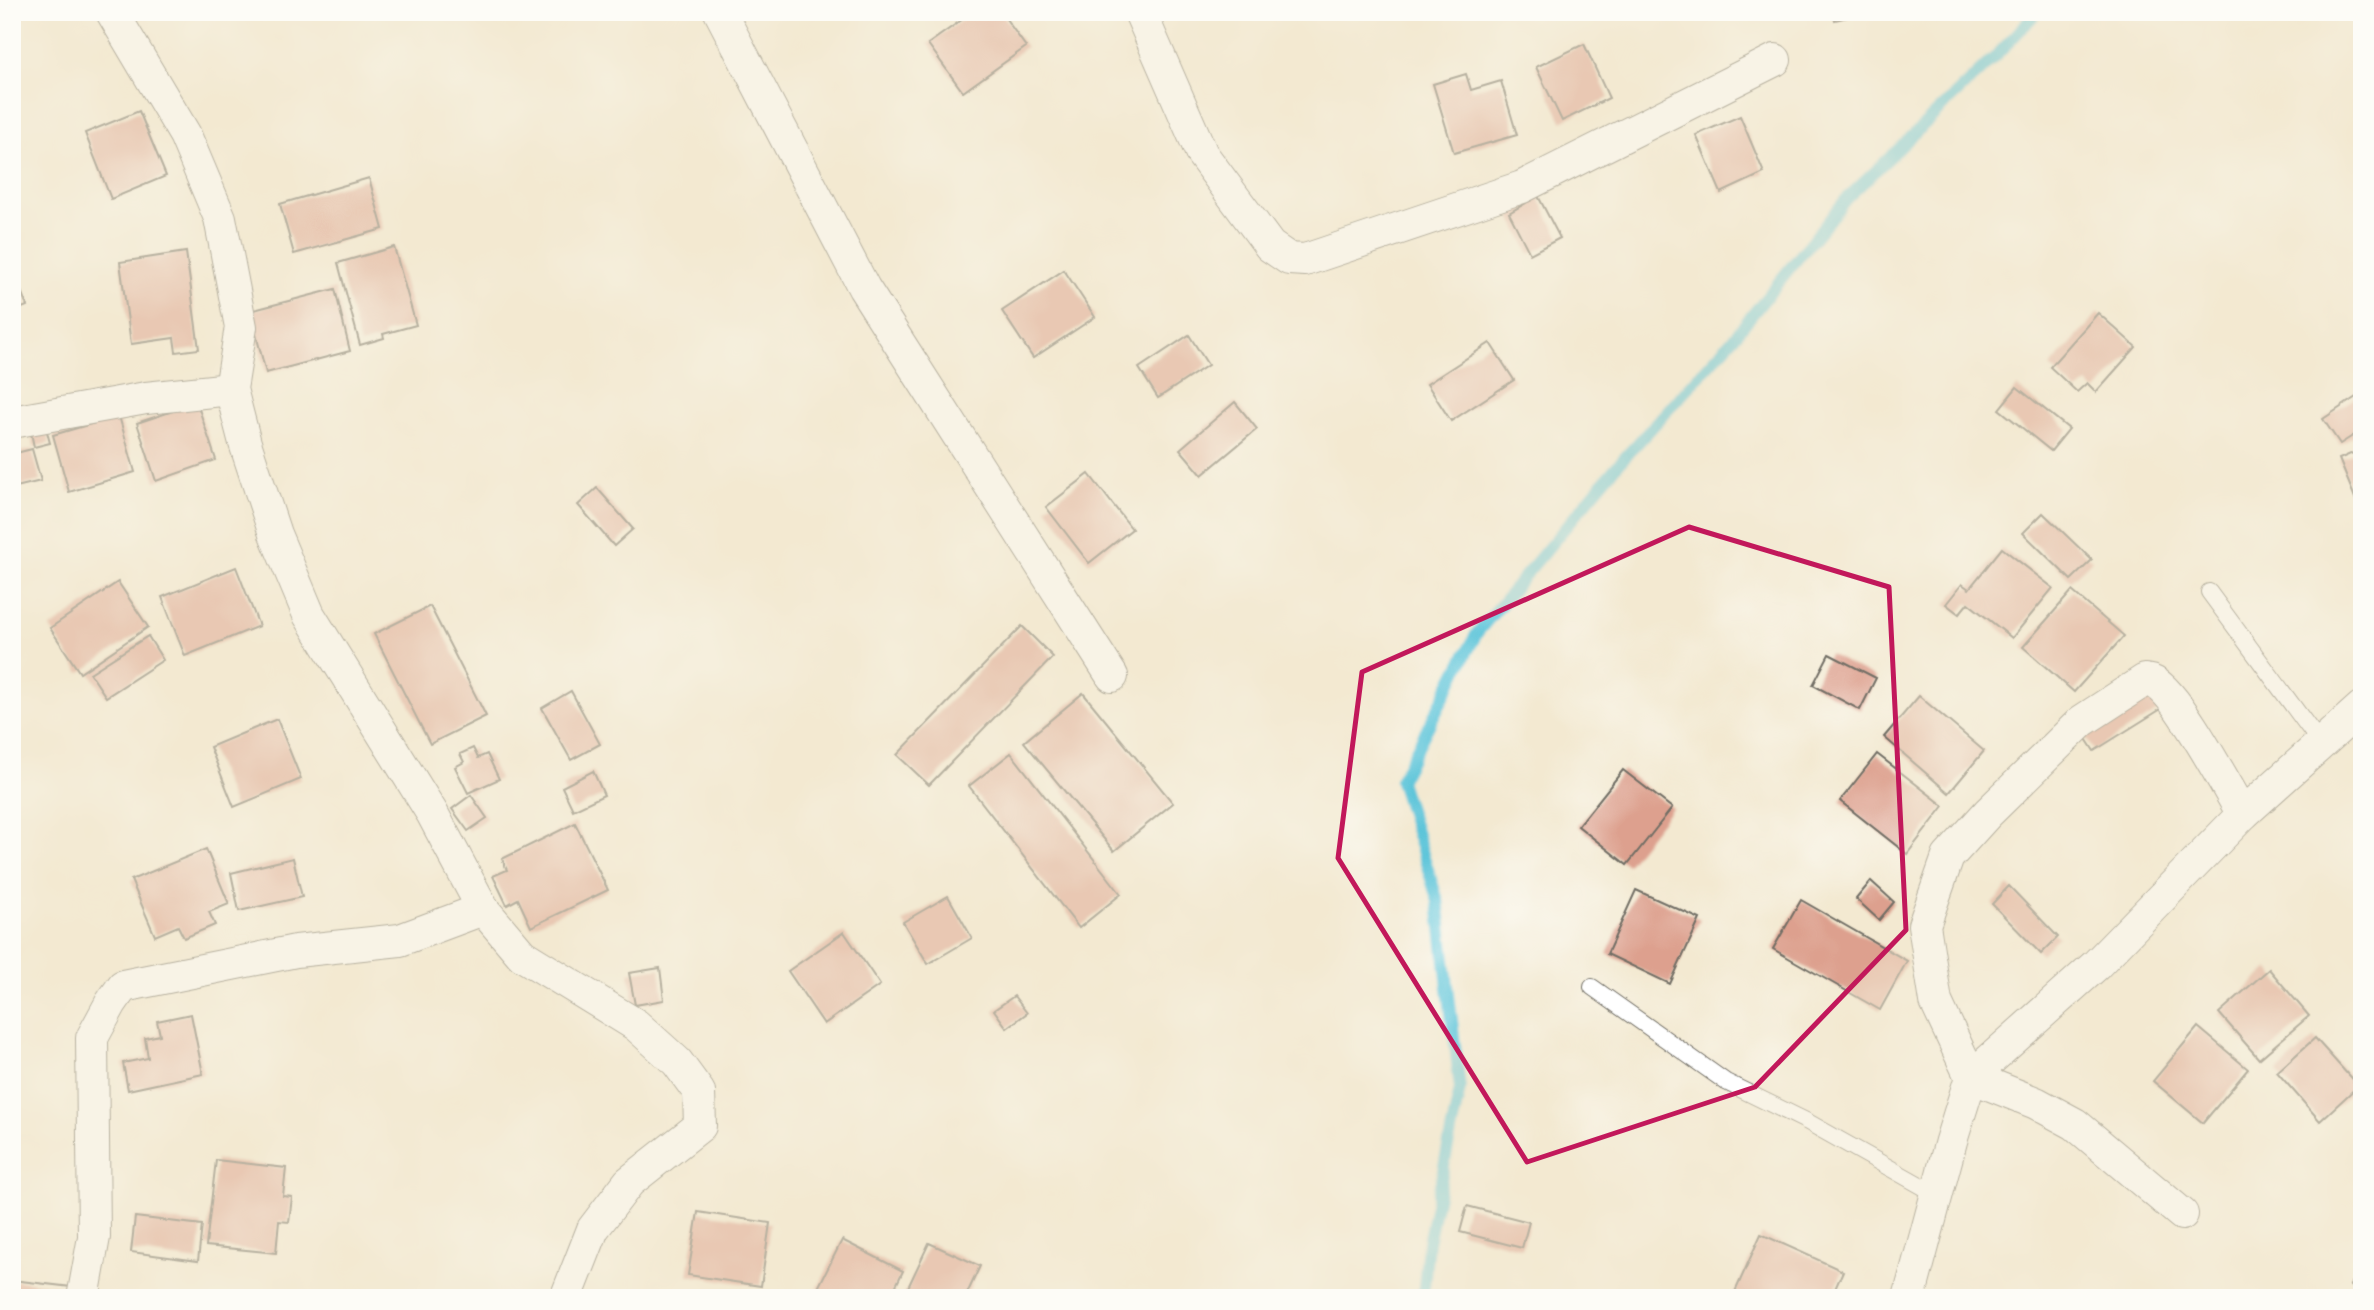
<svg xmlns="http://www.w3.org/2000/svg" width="2374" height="1310" viewBox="0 0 2374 1310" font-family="Itim,sans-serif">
	<rect width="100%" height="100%" fill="#fdfcf7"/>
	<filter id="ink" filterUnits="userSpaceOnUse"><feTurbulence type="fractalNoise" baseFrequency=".0143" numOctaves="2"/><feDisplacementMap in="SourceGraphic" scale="14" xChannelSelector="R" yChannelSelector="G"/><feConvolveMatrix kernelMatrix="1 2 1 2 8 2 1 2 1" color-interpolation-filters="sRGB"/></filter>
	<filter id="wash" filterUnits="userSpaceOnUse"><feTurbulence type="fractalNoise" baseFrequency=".00686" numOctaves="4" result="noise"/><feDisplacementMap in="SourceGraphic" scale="28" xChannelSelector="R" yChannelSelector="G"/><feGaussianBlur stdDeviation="1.57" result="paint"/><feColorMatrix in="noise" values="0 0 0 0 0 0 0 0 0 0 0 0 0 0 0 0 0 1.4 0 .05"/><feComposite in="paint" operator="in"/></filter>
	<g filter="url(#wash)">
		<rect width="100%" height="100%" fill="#f3e9d1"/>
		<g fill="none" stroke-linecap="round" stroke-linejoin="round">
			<path stroke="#5cc4d9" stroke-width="12" d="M1423,1298L1428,1243L1460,1089L1438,901L1400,781L1477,633L1615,468L1730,342L1846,199L1998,54L2037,12"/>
		</g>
		<g id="blocks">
			<g fill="#dda08e">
				<path d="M973,12H1001L1026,47L963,92L928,44Z"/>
				<path d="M1197,12H1230L1231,13L1198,19Z"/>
				<path d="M1833,12H1864V13L1835,20Z"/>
				<path d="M1584,44L1609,98L1562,121L1536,67Z"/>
				<path d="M1466,74L1471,90L1501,81L1517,135L1454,153L1433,84Z"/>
				<path d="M139,111L166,176L111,199L85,133Z"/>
				<path d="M1740,116L1764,173L1721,193L1696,135Z"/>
				<path d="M369,178L383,229L294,254L280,204Z"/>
				<path d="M1538,196L1560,238L1530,254L1509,213Z"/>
				<path d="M394,247L416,325L383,334L384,338L360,345L338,263Z"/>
				<path d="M186,252L199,349L176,352L174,338L131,344L120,262Z"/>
				<path d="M12,268L27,306L12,312Z"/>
				<path d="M1064,270L1095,317L1033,358L1002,311Z"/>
				<path d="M335,289L350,351L266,373L250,311Z"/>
				<path d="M2098,313L2136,347L2096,392L2087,383L2077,392L2050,367Z"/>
				<path d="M1189,335L1208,365L1158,398L1139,368Z"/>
				<path d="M1490,343L1514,380L1451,421L1427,384Z"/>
				<path d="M2017,387L2069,429L2051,451L1999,409Z"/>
				<path d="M2362,393V430L2340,444L2323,419Z"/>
				<path d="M1235,402L1257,429L1202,475L1180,449Z"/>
				<path d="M197,403L216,460L156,481L137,423Z"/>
				<path d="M119,416L135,472L69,492L53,435Z"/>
				<path d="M46,428L50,443L34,447L31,433Z"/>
				<path d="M32,449L41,481L12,488V454Z"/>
				<path d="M2362,449V515L2339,459Z"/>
				<path d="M1089,474L1132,529L1089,563L1046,507Z"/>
				<path d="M597,488L633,529L614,546L578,505Z"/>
				<path d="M2043,513L2092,560L2071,580L2023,533Z"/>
				<path d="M2002,548L2053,588L2012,638L1968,603L1959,614L1946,604L1962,584L1969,589Z"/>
				<path d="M236,567L259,626L185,656L162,597Z"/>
				<path d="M118,582L148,627L80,673L50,628Z"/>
				<path d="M2072,591L2124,636L2074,692L2023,647Z"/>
				<path d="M430,606L486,716L430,744L374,634Z"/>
				<path d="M1022,626L1053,657L929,785L897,755Z"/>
				<path d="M148,636L163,660L106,697L90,673Z"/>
				<path d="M1829,654L1876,678L1860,710L1813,685Z"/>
				<path d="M2145,686L2161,709L2094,751L2079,728Z"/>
				<path d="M571,691L600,744L571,760L542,708Z"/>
				<path d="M1083,693L1173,803L1114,851L1024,742Z"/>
				<path d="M1919,696L1984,751L1949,793L1884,737Z"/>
				<path d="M277,719L301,779L234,807L210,747Z"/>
				<path d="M473,748L478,758L487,754L499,779L468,793L455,767L464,762L460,754Z"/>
				<path d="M1011,753L1121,894L1079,928L969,786Z"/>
				<path d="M1877,754L1944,806L1907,854L1840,801Z"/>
				<path d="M1623,770L1672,808L1627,865L1578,826Z"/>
				<path d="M593,771L604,795L573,810L562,787Z"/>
				<path d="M471,795L487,818L468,831L452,809Z"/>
				<path d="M575,823L608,890L531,927L518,899L507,905L493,876L507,870L502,859Z"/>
				<path d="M206,849L229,904L209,912L215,925L184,938L178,926L155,936L131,880Z"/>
				<path d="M293,858L302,897L239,911L231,873Z"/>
				<path d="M1871,881L1894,902L1879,920L1856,899Z"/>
				<path d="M2009,886L2058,937L2041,954L1992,904Z"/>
				<path d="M1636,890L1700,919L1670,984L1607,954Z"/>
				<path d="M948,896L972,938L928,964L903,922Z"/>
				<path d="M1801,900L1907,961L1880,1010L1773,949Z"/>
				<path d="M844,932L880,985L824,1024L788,971Z"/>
				<path d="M660,968L664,1000L635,1005L629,973Z"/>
				<path d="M2269,969L2309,1016L2259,1059L2219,1013Z"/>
				<path d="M1014,996L1027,1013L1007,1028L994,1010Z"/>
				<path d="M191,1014L203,1074L128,1090L123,1063L148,1058L145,1038L160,1035L157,1021Z"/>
				<path d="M2198,1027L2248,1069L2203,1123L2153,1081Z"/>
				<path d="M2315,1038L2358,1086L2320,1121L2277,1072Z"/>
				<path d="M216,1160L286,1168L283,1196L292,1197L289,1222L279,1221L276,1253L206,1246Z"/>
				<path d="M1467,1206L1529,1222L1522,1248L1460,1232Z"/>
				<path d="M698,1212L770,1223L761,1286L688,1275Z"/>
				<path d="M135,1217L202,1225L198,1261L131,1252Z"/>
				<path d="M1761,1234L1843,1271L1831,1298L1823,1296V1298H1749L1735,1292Z"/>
				<path d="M842,1240L903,1271L890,1298H839L818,1288Z"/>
				<path d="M929,1243L980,1266L965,1298H903Z"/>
				<path d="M2362,1270V1295L2350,1285Z"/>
				<path d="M12,1280L71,1287L70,1298H12Z"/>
			</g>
		</g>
	</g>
	<g filter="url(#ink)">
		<use href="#blocks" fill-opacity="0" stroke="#716e65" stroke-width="2"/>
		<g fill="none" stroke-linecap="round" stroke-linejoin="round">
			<g stroke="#716e65" stroke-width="18">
				<g id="service">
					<path d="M2209,592L2321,744"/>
					<path d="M1592,987L1726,1082L1806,1121L1936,1194"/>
				</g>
			</g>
			<g stroke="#716e65" stroke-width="34">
				<g id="minor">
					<path d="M112,12L185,135L220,218L241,327L231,389L245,443L275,534L309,615L432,813L483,909L522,955L636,1025L677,1062L699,1092L700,1126L629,1182L593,1229L566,1298"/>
					<path d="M720,12L864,288L1112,676"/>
					<path d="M1140,12L1202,154L1270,246L1289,259L1305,260L1522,187L1775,60"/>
					<path d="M12,422L146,398L231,389"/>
					<path d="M2182,1214L2075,1124L2036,1103L1971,1077L1936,1002L1924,925L1948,857L1988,813L2082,721L2145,680C2148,681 2152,681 2155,683C2177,693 2228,789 2243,814"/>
					<path d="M83,1298L94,1237L92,1038L111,1003L123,986L296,951L400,940L483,909"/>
					<path d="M1909,1298L1951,1141L1971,1077L2096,965L2243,814L2362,707"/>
				</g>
			</g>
			<use href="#service" stroke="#fff" stroke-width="16"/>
			<use href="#minor" stroke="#fff" stroke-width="32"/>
		</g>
	</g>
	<path d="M0 0H2374V1310H0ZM1689,527L1889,587L1906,930L1755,1087L1527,1162L1338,858L1362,672Z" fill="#f3e9d1" fill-opacity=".55" fill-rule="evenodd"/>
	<path fill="none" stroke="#c2185b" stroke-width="5" stroke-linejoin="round" d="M1689,527L1889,587L1906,930L1755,1087L1527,1162L1338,858L1362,672Z"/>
	<rect width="2374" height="1310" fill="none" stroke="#fdfcf7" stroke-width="42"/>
</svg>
